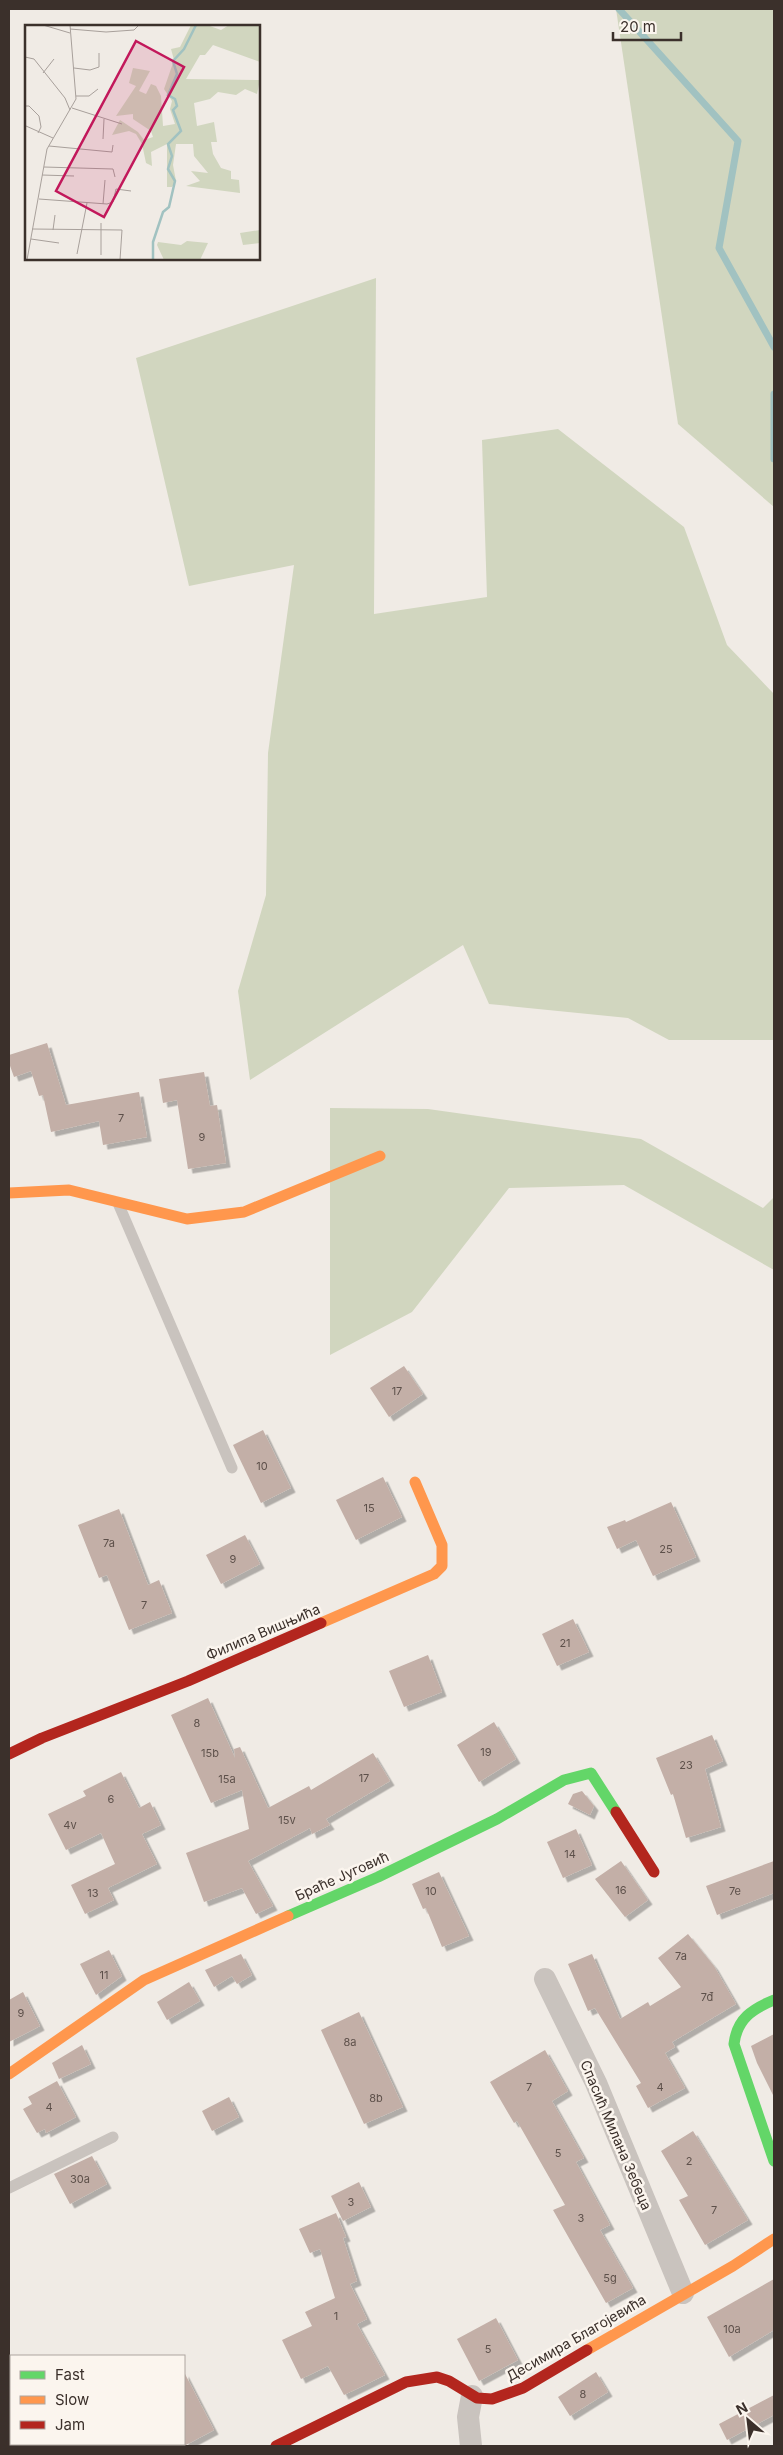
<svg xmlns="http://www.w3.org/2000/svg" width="783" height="2455" viewBox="0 0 783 2455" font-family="Inter,sans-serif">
	<defs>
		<filter id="shadow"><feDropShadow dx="4.5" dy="4.5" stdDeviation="0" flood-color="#0004"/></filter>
	</defs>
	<rect width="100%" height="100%" fill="#f0ebe5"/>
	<g fill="#d1d6bf">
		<path d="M616,9H774V507L678,424Z"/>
		<path d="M376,278L374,614L487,597L482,440L558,429L684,527L727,645L774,694V1040H669L628,1018L489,1004L463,945L250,1080L238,991L266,895L268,753L294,565L189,586L136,358Z"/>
		<path d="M330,1108L428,1109L641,1139L763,1208L774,1197V1270L624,1185L509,1188L412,1312L330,1355Z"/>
	</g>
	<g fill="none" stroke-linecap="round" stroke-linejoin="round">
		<g stroke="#a1c2c1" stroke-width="7">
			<path d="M619,9L738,141L719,248L774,347"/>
			<path d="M774,394V459"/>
		</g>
	</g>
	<g fill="#c3afa7" filter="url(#shadow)">
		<path d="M47,1043L66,1105L139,1092L147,1137L103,1145L99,1121L51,1132L43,1095L39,1096L31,1071L14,1077L9,1063V1055Z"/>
		<path d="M204,1072L210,1106L217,1105L226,1163L188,1169L177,1100L163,1103L159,1079Z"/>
		<path d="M404,1366L423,1394L389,1417L370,1388Z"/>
		<path d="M263,1430L291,1488L261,1503L233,1445Z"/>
		<path d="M383,1477L402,1517L356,1540L336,1500Z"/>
		<path d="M671,1502L696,1557L653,1576L636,1540L617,1549L607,1527L625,1520L626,1522Z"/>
		<path d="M119,1509L148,1585L159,1580L172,1613L129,1630L107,1575L99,1578L78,1525Z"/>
		<path d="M245,1535L260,1564L221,1584L206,1555Z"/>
		<path d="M573,1619L589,1652L557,1666L542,1634Z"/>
		<path d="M428,1655L442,1692L404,1707L389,1671Z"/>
		<path d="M208,1698L235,1758L234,1749L240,1747L268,1808L309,1786L311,1790L373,1753L390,1781L326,1819L330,1825L312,1834L310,1828L248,1861L273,1906L256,1914L242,1888L204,1902L186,1853L249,1829L242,1790L211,1803L171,1715Z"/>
		<path d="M494,1722L516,1759L479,1782L457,1745Z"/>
		<path d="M712,1735L723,1761L705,1769L721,1827L686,1838L673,1794L671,1795L656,1758Z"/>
		<path d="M121,1772L139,1808L150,1802L161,1825L142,1834L157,1864L108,1888L114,1900L85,1914L71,1885L115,1864L101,1833L66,1850L48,1814L86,1796L83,1791Z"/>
		<path d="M582,1791L594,1806L590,1815L568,1804L573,1794Z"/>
		<path d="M576,1829L592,1865L563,1878L547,1842Z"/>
		<path d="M621,1861L648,1900L625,1917L595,1879Z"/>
		<path d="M774,1861V1893L717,1915L706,1886Z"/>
		<path d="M439,1872L469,1936L442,1947L426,1908L423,1909L412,1884Z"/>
		<path d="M688,1934L714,1966L736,2004L672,2042L675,2047L665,2053L685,2088L648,2108L636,2086L641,2083L595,2008L588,2011L568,1964L592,1954L620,2019L648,2002L650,2006L681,1987L658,1958Z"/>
		<path d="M109,1950L122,1976L96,1995L80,1964Z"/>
		<path d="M241,1954L252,1975L237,1984L232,1976L214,1987L205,1970Z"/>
		<path d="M189,1982L200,2001L167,2020L157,2002Z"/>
		<path d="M23,1992L40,2026L9,2042V2000Z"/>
		<path d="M359,2012L403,2107L364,2124L321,2030Z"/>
		<path d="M774,2034V2097L757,2063L751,2046Z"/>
		<path d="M82,2045L91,2064L59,2079L52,2063Z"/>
		<path d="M545,2050L568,2091L552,2101L584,2158L576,2162L610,2225L600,2230L633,2288L606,2303L553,2210L565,2205L517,2121L514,2123L490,2082Z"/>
		<path d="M57,2081L76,2117L46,2133L45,2129L37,2133L23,2109L32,2104L28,2097Z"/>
		<path d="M229,2097L239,2117L212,2131L202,2111Z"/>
		<path d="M693,2131L748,2220L705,2245L679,2200L688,2196L661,2151Z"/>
		<path d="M92,2156L107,2184L70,2204L54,2174Z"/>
		<path d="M359,2182L371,2207L343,2221L331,2196Z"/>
		<path d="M336,2213L346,2237L343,2238L357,2281L350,2284L367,2319L357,2324L385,2375L344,2395L328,2366L301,2379L282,2340L312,2326L305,2312L335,2298L320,2249L310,2253L299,2229Z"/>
		<path d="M774,2279V2330L729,2357L707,2317Z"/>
		<path d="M496,2318L518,2360L479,2381L457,2339Z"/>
		<path d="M184,2372L214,2430L184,2446Z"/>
		<path d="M596,2372L608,2392L570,2416L558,2397Z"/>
		<path d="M774,2395V2415L727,2440L719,2424Z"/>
	</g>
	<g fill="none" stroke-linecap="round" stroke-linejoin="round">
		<g stroke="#c9c3be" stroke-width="11">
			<path d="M118,1203L232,1468"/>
			<path d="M9,2188L113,2137"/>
		</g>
		<g stroke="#c9c3be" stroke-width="22">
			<path d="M545,1979L596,2083L683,2293"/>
			<path d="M471,2446L468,2417L472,2396"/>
		</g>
		<g stroke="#63d668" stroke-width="11">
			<path d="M288,1916L378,1877L497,1819L564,1780L591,1773L616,1812"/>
			<path d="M774,2000C752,2009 737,2019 734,2044L774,2161"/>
		</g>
		<g stroke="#ff974d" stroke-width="11">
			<path d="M9,1193L69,1190L187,1219L244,1212L380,1156"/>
			<path d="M321,1623L434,1574L442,1566V1545L415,1482"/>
			<path d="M9,2074L144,1980L288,1916"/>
			<path d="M587,2350L733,2266L774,2239"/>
		</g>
		<g stroke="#b3261e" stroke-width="11">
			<path d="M9,1754L42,1738L188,1681L321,1623"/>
			<path d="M616,1812L654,1872"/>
			<path d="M276,2446L406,2382L437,2377L449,2381L477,2398L492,2399L523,2388L587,2350"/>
		</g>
	</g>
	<g text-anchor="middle" stroke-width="5" stroke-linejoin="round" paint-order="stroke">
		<g font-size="11" fill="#5d504a">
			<text x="121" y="1122">7</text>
			<text x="202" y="1141">9</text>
			<text x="397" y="1395">17</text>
			<text x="262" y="1470">10</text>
			<text x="369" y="1512">15</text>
			<text x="109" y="1547">7a</text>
			<text x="666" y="1553">25</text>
			<text x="233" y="1563">9</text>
			<text x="144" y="1609">7</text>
			<text x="565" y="1647">21</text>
			<text x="197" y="1727">8</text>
			<text x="486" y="1756">19</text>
			<text x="210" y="1757">15b</text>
			<text x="686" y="1769">23</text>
			<text x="364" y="1782">17</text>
			<text x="227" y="1783">15a</text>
			<text x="111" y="1803">6</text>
			<text x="287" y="1824">15v</text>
			<text x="70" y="1829">4v</text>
			<text x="570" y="1858">14</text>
			<text x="621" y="1894">16</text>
			<text x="431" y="1895">10</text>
			<text x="735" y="1895">7e</text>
			<text x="93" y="1897">13</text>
			<text x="681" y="1960">7a</text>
			<text x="104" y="1979">11</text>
			<text x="707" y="2001">7đ</text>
			<text x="21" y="2017">9</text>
			<text x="350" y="2046">8a</text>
			<text x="529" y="2091">7</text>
			<text x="660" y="2091">4</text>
			<text x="376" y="2102">8b</text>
			<text x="49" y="2111">4</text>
			<text x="558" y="2157">5</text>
			<text x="689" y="2165">2</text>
			<text x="80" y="2183">30a</text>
			<text x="351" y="2206">3</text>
			<text x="714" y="2214">7</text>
			<text x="581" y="2222">3</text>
			<text x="610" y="2282">5g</text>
			<text x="336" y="2320">1</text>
			<text x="732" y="2333">10a</text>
			<text x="488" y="2353">5</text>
			<text x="583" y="2398">8</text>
		</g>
		<g font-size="14" fill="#3b302b" stroke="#fbf5ee">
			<text transform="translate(263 1632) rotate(-23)" y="5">Филипа Вишњића</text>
			<text transform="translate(342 1876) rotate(-24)" y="5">Браће Југовић</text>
			<text transform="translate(616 2135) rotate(67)" y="5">Спасић Милана Зебеца</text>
			<text transform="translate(576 2338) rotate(-30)" y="5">Десимира Благојевића</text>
		</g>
	</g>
	<g transform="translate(25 25)">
		<rect width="235" height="235" fill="#f0ebe5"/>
		<path d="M166,0H182L196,5L204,0H235V37L188,20L180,30H175L161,54L235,55L232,69L220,64L211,70L193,67L185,74L169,78L172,101L189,97L192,117H186L188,129L196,143L206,146V154L214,155L215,168L161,161L175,156L166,146L183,148L169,131L168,119H151L148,140L151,156L147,162H142V119L126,127L127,141L121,138L117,119L111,109L104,106L87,110L95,95L113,107L119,115L128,112L126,106L108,94V89L91,91L111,61L104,58L108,43L125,46L114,66L121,69L126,59L131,61L136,71L138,101L150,99L145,84L147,76L139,64L149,35L146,24L155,22ZM235,195V218L218,220L215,208L235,205ZM162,216L183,218L175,235H139L132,220L133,217L156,220Z" fill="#d1d6bf"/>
		<path fill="none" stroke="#a1c2c1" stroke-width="2.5" d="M128,235V217L138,187L144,182L150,156L143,144L147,131L143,119L156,106L148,85L152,81L150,74L143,70L152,49L148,36L159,24L171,0"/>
		<path fill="none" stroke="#a8a09b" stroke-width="1" d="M18,0L45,8M45,4L81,7L109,5L114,0M0,32L9,34L40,73L45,85M49,43L65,45L74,42V28M18,48L29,34M51,71H64L73,64M0,81H4L14,91L16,102L13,108M47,83L97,99M1,101L28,113M78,114L79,94M24,121L87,127L88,120M19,142L88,144L90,152M17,150L49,151M14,174L82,179L88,177L91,164L106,166M78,179L80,155M76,198V230M7,204L97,205L95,235M28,205L30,190M6,214L34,218M52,229L62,178M2,235L22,124L51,74L45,0"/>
		<path fill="#c2185b" fill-opacity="0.15" stroke="#c2185b" stroke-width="2.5" d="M111,16L159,42L79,192L31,166Z"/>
		<rect width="235" height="235" fill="none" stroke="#3b302b" stroke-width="2.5"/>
	</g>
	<rect width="783" height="2455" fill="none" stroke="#3b302b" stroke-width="20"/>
	<rect x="10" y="2355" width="175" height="90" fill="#fbf5ee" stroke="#aea6a0"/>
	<rect x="20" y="2371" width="25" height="8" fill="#63d668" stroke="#aea6a0"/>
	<text x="55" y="2380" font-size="15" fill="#3b302b">Fast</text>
	<rect x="20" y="2396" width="25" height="8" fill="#ff974d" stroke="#aea6a0"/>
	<text x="55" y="2405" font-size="15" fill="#3b302b">Slow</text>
	<rect x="20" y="2421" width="25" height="8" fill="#b3261e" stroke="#aea6a0"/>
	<text x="55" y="2430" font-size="15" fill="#3b302b">Jam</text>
	<g transform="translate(748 2420) rotate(332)" stroke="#fbf5ee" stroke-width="4" paint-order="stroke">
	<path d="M0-4L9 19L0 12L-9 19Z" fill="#3b302b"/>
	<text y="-8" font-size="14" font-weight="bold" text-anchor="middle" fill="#3b302b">N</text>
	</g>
	<path d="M613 32v8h68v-8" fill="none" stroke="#3b302b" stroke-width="2.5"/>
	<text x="620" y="32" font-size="15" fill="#3b302b" stroke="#fbf5ee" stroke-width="4" paint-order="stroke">20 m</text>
</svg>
